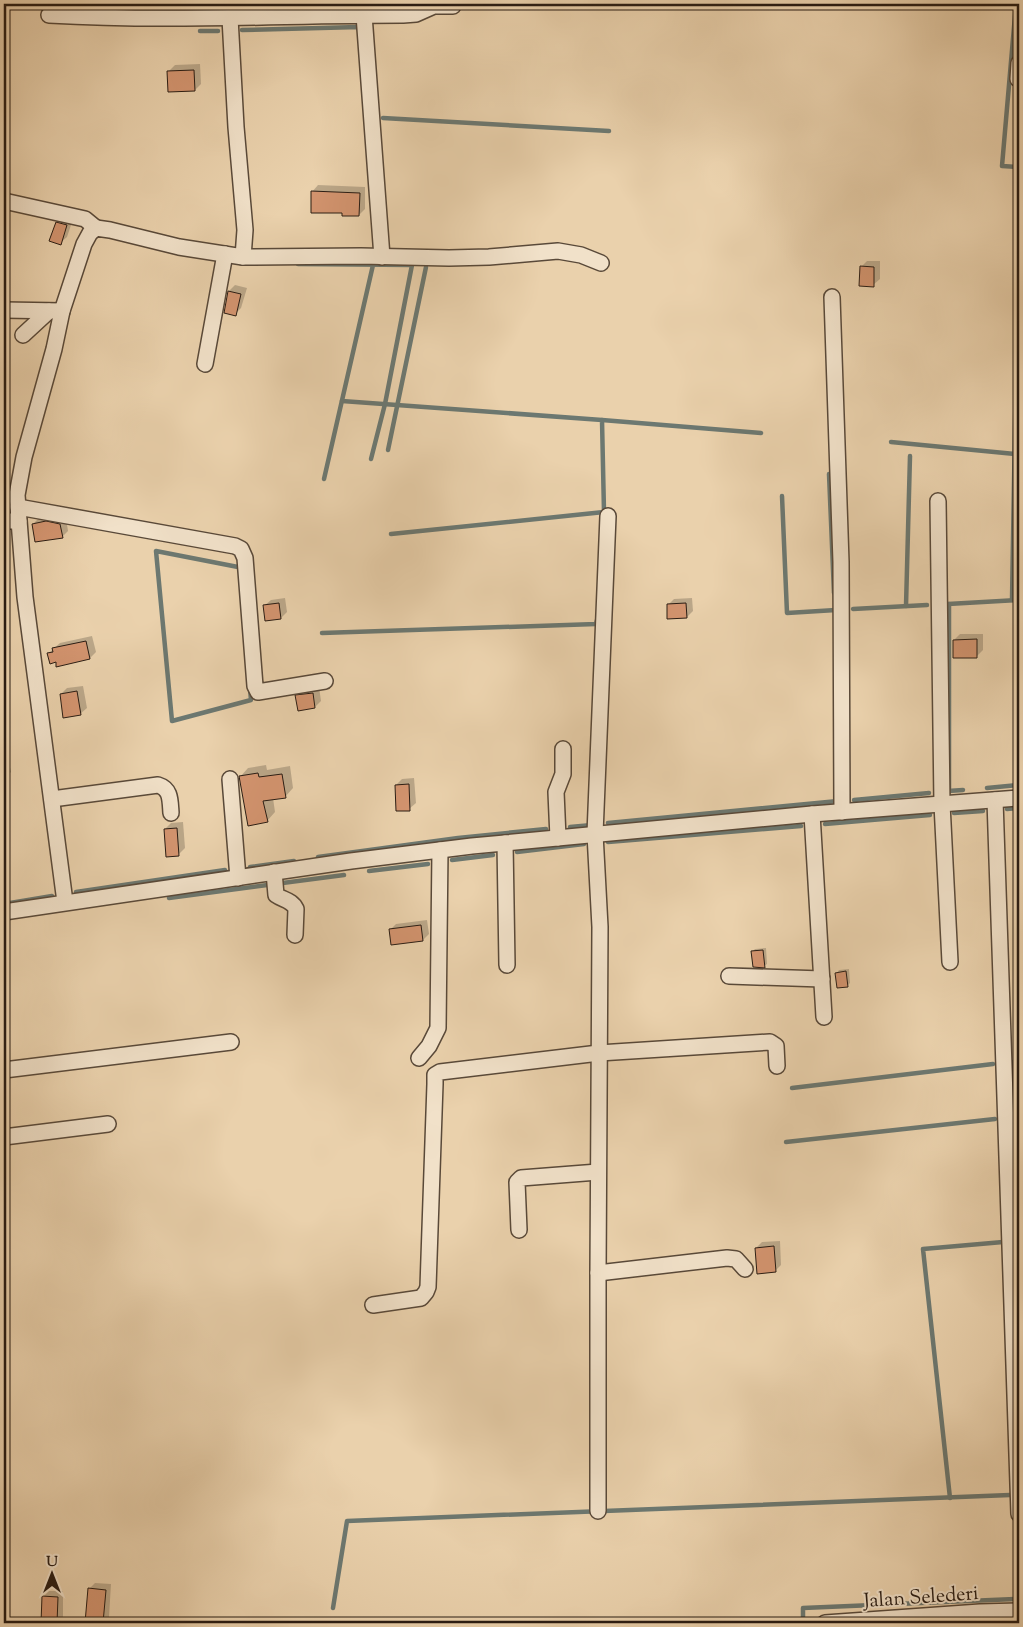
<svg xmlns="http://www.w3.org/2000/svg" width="1023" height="1627" viewBox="0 0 1023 1627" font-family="'Sorts Mill Goudy',serif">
	<rect width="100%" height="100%" fill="#ead1ac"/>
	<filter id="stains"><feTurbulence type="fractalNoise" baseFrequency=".004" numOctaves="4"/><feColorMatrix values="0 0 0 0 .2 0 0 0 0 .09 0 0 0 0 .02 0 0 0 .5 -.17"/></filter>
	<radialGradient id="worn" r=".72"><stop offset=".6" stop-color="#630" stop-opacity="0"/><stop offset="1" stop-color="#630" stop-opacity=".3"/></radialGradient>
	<g fill="#0003">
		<path d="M200,64L201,84L195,90L169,71L175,65Z"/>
		<path d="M318,185L365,187V209L359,215L344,212L312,192Z"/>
		<path d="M63,217L73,219L67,237L60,243L57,223Z"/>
		<path d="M867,261H880V279L873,285L861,267Z"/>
		<path d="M235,285L247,288L241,308L235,314L229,291Z"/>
		<path d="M39,518H66L68,531L62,537L33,524Z"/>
		<path d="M285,598L287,612L281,618L264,606L271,600Z"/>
		<path d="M692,598L693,611L687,617L668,605L674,599Z"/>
		<path d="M960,634H983V650L977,656L954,640Z"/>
		<path d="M92,636L96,652L90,658L57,665L56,661L49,653L60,643Z"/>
		<path d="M83,686L87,708L80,714L61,694L67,688Z"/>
		<path d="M319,687L321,701L315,707L296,696L302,690Z"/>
		<path d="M8,759L11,772L4,778V760Z"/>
		<path d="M266,765L267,770L290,766L293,788L285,797L273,798L275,812L267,821L240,777L248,768Z"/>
		<path d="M414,778L416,803L409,809L396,785L402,779Z"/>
		<path d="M183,822L185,848L179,854L165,829L171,823Z"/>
		<path d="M427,920L429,934L423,940L390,930L396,924Z"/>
		<path d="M766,948L767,964L764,966L753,951L755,949Z"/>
		<path d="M849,969L850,983L847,986L837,973L839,970Z"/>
		<path d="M780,1241L781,1265L775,1271L756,1248L762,1242Z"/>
		<path d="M95,1583L111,1584L109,1617L103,1623L89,1589Z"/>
		<path d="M4,1585H6V1619L4,1622Z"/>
		<path d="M49,1591H63V1619L58,1623H42L43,1597Z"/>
		<path d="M1019,1615V1623H984L990,1616Z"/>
		<path d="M961,1618V1623H882Z"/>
	</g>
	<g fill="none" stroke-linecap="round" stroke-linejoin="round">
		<g stroke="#6c7871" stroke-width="4.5">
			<path d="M200,4V6"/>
			<path d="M1016,4L1002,166L1019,167"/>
			<path d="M242,30L359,27V30"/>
			<path d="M200,31H218"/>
			<path d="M383,118L609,131"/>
			<path d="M298,264L412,265L385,404L371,459"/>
			<path d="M342,401L602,420L604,512L391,534"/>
			<path d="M602,420L761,433"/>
			<path d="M891,442L1015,454"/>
			<path d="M388,450L426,267"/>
			<path d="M829,474L834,593"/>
			<path d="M324,479L373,265"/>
			<path d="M782,496L787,613L836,610"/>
			<path d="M238,567L156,551L172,721L251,700L250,688"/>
			<path d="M1012,600L1019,192"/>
			<path d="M948,604L1019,600"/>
			<path d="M949,604V791"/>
			<path d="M906,606L910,456"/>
			<path d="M853,609L927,605"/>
			<path d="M322,633L596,624L597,620"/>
			<path d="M987,788L1019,785"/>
			<path d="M948,791L963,790"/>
			<path d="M854,800L929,793"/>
			<path d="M1007,809L1019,808"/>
			<path d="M954,813L983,811"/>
			<path d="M608,823L838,801"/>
			<path d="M825,824L930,815"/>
			<path d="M570,827L592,825"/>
			<path d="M608,842L801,826"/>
			<path d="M517,852L584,844"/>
			<path d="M318,857L458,838L546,829"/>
			<path d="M452,860L493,855"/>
			<path d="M250,867L294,861"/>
			<path d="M369,871L428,864"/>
			<path d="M76,892L225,870"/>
			<path d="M169,898L344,875"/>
			<path d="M4,904L52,896"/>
			<path d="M1013,1062V1117"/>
			<path d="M792,1088L993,1064"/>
			<path d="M786,1142L995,1119"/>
			<path d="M950,1498L923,1249L1003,1242"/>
			<path d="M333,1608L347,1521L1010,1495"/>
			<path d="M803,1623V1608L1015,1599"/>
		</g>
	</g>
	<g fill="#d3946f" stroke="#291c13">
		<path d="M194,70L195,91L168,92L167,71Z"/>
		<path d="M311,191L360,193L359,216H342V213H311Z"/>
		<path d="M56,222L67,225L61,245L49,241Z"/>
		<path d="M860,266L874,267V287L859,286Z"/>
		<path d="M228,291L241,294L236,316L224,313Z"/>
		<path d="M46,521L60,524L63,538L35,542L32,524Z"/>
		<path d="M279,603L281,619L265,621L263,605Z"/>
		<path d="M686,603L687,618L667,619V604Z"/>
		<path d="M977,639V658H953V640Z"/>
		<path d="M86,641L90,659L56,667V662L50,664L47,653L53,652L52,648Z"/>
		<path d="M77,691L81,715L63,718L60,694Z"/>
		<path d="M313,693L315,708L298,711L295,695Z"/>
		<path d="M258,773L259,777L282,774L286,798L263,801L268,822L248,826L239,776Z"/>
		<path d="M409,784L410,811H396L395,785Z"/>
		<path d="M177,828L179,856L166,857L164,829Z"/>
		<path d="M421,925L423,941L391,945L389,929Z"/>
		<path d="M763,950L765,968L753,967L751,951Z"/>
		<path d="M846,971L848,987L837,988L835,973Z"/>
		<path d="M774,1246L776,1272L757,1274L755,1248Z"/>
		<path d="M88,1588L106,1590L103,1623H85Z"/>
		<path d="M42,1596L58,1597L57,1623H41Z"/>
	</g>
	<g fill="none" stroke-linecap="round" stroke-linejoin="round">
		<g stroke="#594939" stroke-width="18">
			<g id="minor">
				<path d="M49,15C167,22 285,15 403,15L416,14L434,6H453"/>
				<path d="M364,15L382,257"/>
				<path d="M230,18L236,127L245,230L243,257"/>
				<path d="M1018,79L1019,63"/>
				<path d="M4,201L85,219L96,228"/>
				<path d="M832,297L841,562L842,812"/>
				<path d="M4,310L62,311"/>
				<path d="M23,335L49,311"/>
				<path d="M205,364L225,254"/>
				<path d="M938,501L942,804L950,962"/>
				<path d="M18,507L235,546L241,549L245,558L255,686L258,692L325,681"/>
				<path d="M4,521H19"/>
				<path d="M230,779L238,878"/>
				<path d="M52,799L158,785C171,789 170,800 171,813"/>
				<path d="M995,800C1004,1038 1010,1276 1019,1514"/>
				<path d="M812,814L824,1017"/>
				<path d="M558,838L556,792L563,774V749"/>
				<path d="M505,843L507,965"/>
				<path d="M274,872L276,895C283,900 292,900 296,909L295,935"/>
				<path d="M65,902L25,597L17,495L24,457L54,349L62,311L84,244L90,233L96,228L110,230L179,247L243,257L361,256L449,258L489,257L558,251L581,255L601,263"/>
				<path d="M4,912L351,861L472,846L812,814L1019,798"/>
				<path d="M729,976L822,979"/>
				<path d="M419,1058L429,1046L438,1028L440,850"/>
				<path d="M4,1070L231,1042"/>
				<path d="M4,1137L108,1124"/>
				<path d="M519,1230L517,1182L521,1178L598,1172"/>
				<path d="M598,1273L727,1258L736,1259L745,1269"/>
				<path d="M373,1305L421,1298L426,1292L428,1287L435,1084V1075L440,1072L599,1053L770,1042L776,1046L777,1066"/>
				<path d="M598,1511V1273L600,927L595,834L608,516"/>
				<path d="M825,1623L980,1612L1019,1611"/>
			</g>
		</g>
		<use href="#minor" stroke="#f1e1c9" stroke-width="15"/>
	</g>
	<g text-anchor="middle" stroke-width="4" stroke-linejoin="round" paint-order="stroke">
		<g font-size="20" fill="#291c13" stroke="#f1e1c9">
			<text transform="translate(921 1596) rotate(-4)" y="7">Jalan Selederi</text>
		</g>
	</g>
	<rect width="1023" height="1627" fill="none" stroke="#ead1ac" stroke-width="20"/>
	<rect x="5" y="5" width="1013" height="1617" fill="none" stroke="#291c13" stroke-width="2.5"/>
	<rect x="10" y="10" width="1003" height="1607" fill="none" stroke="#291c13"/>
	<g transform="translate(52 1574)" stroke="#f1e1c9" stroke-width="4" paint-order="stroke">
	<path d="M0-4L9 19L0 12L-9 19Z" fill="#291c13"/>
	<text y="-8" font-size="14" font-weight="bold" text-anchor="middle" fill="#291c13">U</text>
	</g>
	<rect width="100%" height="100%" filter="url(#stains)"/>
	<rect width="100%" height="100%" fill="url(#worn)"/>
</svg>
